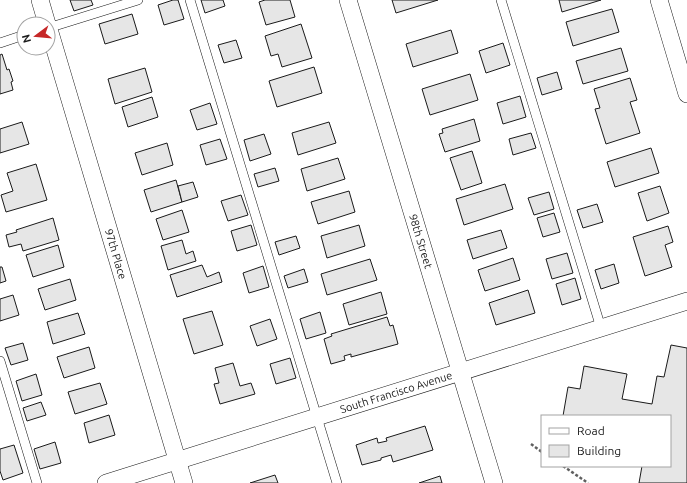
<svg xmlns="http://www.w3.org/2000/svg" width="687" height="483" viewBox="0 0 687 483" font-family="Ubuntu,sans-serif">
	<rect width="100%" height="100%" fill="#fff"/>
	<g fill="#e6e6e6" stroke="#1a1a1a">
		<path d="M70,0H91L93,5L74,11Z"/>
		<path d="M173,0H178L184,19L164,25L158,5Z"/>
		<path d="M201,0H223L225,6L205,13Z"/>
		<path d="M265,0H290L295,17L266,25L259,2Z"/>
		<path d="M392,0H438L396,13Z"/>
		<path d="M559,0H601L562,12Z"/>
		<path d="M612,9L619,32L573,46L566,22Z"/>
		<path d="M132,14L138,34L105,44L99,24Z"/>
		<path d="M301,24L312,58L282,67L278,54L271,56L265,36Z"/>
		<path d="M451,30L458,53L413,67L406,44Z"/>
		<path d="M236,40L242,58L224,63L218,45Z"/>
		<path d="M503,43L510,65L486,73L479,51Z"/>
		<path d="M621,48L628,71L583,84L576,61Z"/>
		<path d="M2,54L7,70L9,69L13,81L11,82L13,90L0,94V55Z"/>
		<path d="M314,67L322,93L277,107L269,81Z"/>
		<path d="M145,68L152,92L115,104L108,79Z"/>
		<path d="M557,72L562,89L542,95L537,78Z"/>
		<path d="M470,74L478,100L430,115L422,89Z"/>
		<path d="M630,78L637,100L630,102L640,133L606,144L595,109L600,108L594,89Z"/>
		<path d="M520,96L526,117L503,124L497,103Z"/>
		<path d="M152,97L158,117L128,127L122,107Z"/>
		<path d="M210,103L217,124L197,130L190,110Z"/>
		<path d="M474,119L480,141L445,152L439,134L443,133L442,129Z"/>
		<path d="M22,122L29,144L0,153V129Z"/>
		<path d="M329,122L336,143L298,155L292,133Z"/>
		<path d="M531,133L536,148L513,155L509,139Z"/>
		<path d="M264,134L271,154L250,161L244,140Z"/>
		<path d="M220,139L227,159L206,165L200,145Z"/>
		<path d="M167,143L173,165L142,175L135,153Z"/>
		<path d="M651,148L659,173L615,187L607,162Z"/>
		<path d="M472,151L482,183L461,190L450,158Z"/>
		<path d="M338,158L345,179L307,191L301,169Z"/>
		<path d="M36,164L47,200L6,212L1,195L13,191L7,173Z"/>
		<path d="M275,168L279,181L258,187L254,174Z"/>
		<path d="M176,180L182,202L151,212L144,190Z"/>
		<path d="M193,182L198,197L182,202L178,186Z"/>
		<path d="M505,184L513,209L464,225L456,199Z"/>
		<path d="M660,186L669,213L647,221L638,193Z"/>
		<path d="M349,191L355,212L318,224L311,202Z"/>
		<path d="M549,192L554,209L534,215L528,198Z"/>
		<path d="M241,195L248,215L228,221L221,201Z"/>
		<path d="M597,204L603,222L583,228L577,210Z"/>
		<path d="M182,210L189,232L163,240L156,219Z"/>
		<path d="M554,213L560,232L543,237L537,218Z"/>
		<path d="M53,218L59,240L23,251L21,244L9,247L6,235L17,232L16,230Z"/>
		<path d="M251,225L257,245L237,251L231,231Z"/>
		<path d="M359,225L365,246L327,258L321,236Z"/>
		<path d="M668,226L673,242L665,245L672,267L645,276L633,237Z"/>
		<path d="M501,230L507,248L473,259L467,240Z"/>
		<path d="M296,236L300,248L279,255L275,242Z"/>
		<path d="M182,240L186,254L193,251L196,261L168,270L161,246Z"/>
		<path d="M58,245L64,267L33,277L26,255Z"/>
		<path d="M567,253L573,273L552,279L546,259Z"/>
		<path d="M513,258L520,280L485,291L478,270Z"/>
		<path d="M370,259L377,280L327,295L321,274Z"/>
		<path d="M614,264L619,283L601,289L595,270Z"/>
		<path d="M202,265L207,277L219,272L222,282L177,297L170,275Z"/>
		<path d="M263,266L269,287L249,293L243,273Z"/>
		<path d="M0,267H2L6,281L0,283Z"/>
		<path d="M304,269L308,282L288,288L284,276Z"/>
		<path d="M575,278L581,299L562,305L556,284Z"/>
		<path d="M70,279L76,300L45,310L38,289Z"/>
		<path d="M528,290L535,313L496,325L489,303Z"/>
		<path d="M381,292L387,314L349,325L343,304Z"/>
		<path d="M13,295L19,315L0,321V299Z"/>
		<path d="M212,311L223,345L194,354L183,319Z"/>
		<path d="M320,312L326,333L306,339L300,319Z"/>
		<path d="M78,313L85,334L53,344L47,322Z"/>
		<path d="M387,317L390,326L393,325L398,344L351,357V354L344,356L345,360L331,364L324,339L332,336L331,334Z"/>
		<path d="M270,319L277,339L257,346L250,326Z"/>
		<path d="M23,343L28,360L11,365L5,348Z"/>
		<path d="M671,345L687,348V483H639L642,466H670V416H563L568,387L580,389L584,366L627,374L622,399L652,404L657,376L664,377Z"/>
		<path d="M89,347L95,368L64,378L57,357Z"/>
		<path d="M290,358L296,378L276,384L270,364Z"/>
		<path d="M233,363L240,386L251,383L255,394L220,404L214,384L219,383L215,368Z"/>
		<path d="M36,374L42,395L22,401L16,381Z"/>
		<path d="M100,383L107,404L75,414L68,392Z"/>
		<path d="M41,402L46,415L27,421L23,408Z"/>
		<path d="M109,415L115,435L89,443L84,423Z"/>
		<path d="M425,426L433,450L393,462L391,455L381,458V460L362,465L356,445L377,438L378,443L387,441L386,438Z"/>
		<path d="M55,442L61,463L40,469L34,449Z"/>
		<path d="M14,445L23,473L3,480L0,471V449Z"/>
		<path d="M275,475L278,483H250Z"/>
		<path d="M440,476L442,483H419Z"/>
	</g>
	<g fill="none" stroke-linecap="round" stroke-linejoin="round">
		<g stroke="#1a1a1a" stroke-width="10">
			<g id="service">
				<path d="M190,0L337,483"/>
				<path d="M501,0L601,328"/>
				<path d="M48,28L138,0"/>
				<path d="M0,43L24,35"/>
				<path d="M0,361L37,483"/>
			</g>
		</g>
		<g stroke="#1a1a1a" stroke-width="18">
			<g id="minor">
				<path d="M40,0L47,24"/>
				<path id="s1" d="M348,0L494,483"/>
				<path d="M659,0L687,94"/>
				<path id="s2" d="M48,26L184,483"/>
				<path id="s3" d="M106,483L687,301"/>
			</g>
		</g>
		<g stroke="#5f5f5f" stroke-width="2.5" stroke-dasharray="3 2" stroke-linecap="butt">
			<path d="M531,444L542,452"/>
			<path d="M563,466L588,483"/>
		</g>
		<use href="#service" stroke="#fff" stroke-width="9"/>
		<use href="#minor" stroke="#fff" stroke-width="17"/>
	</g>
	<g text-anchor="middle" stroke-width="3" stroke-linejoin="round" paint-order="stroke">
		<g font-size="11" fill="#1a1a1a" stroke="#fff">
			<text dy="4" stroke="none"><textPath href="#s1" startOffset="252">98th Street</textPath></text>
			<text dy="4" stroke="none"><textPath href="#s2" startOffset="238">97th Place</textPath></text>
			<text dy="4" stroke="none"><textPath href="#s3" startOffset="304">South Francisco Avenue</textPath></text>
		</g>
	</g>
	<rect x="541" y="415" width="130" height="52" fill="#ffffff" stroke="#a3a3a3"/>
	<rect x="549" y="428" width="20" height="6" fill="#ffffff" stroke="#a3a3a3"/>
	<text x="577" y="435" font-size="12" fill="#1a1a1a">Road</text>
	<rect x="549" y="445" width="20" height="12" fill="#e6e6e6" stroke="#a3a3a3"/>
	<text x="577" y="455" font-size="12" fill="#1a1a1a">Building</text>
	<g transform="translate(36 36) rotate(254)"><circle r="19" fill="#ffffff" stroke="#a3a3a3"/>
	<path d="M0-3L7 15L0 10L-7 15Z" fill="#c62828"/>
	<text y="-6" font-size="11" font-weight="bold" text-anchor="middle" fill="#1a1a1a">N</text>
	</g>
</svg>
